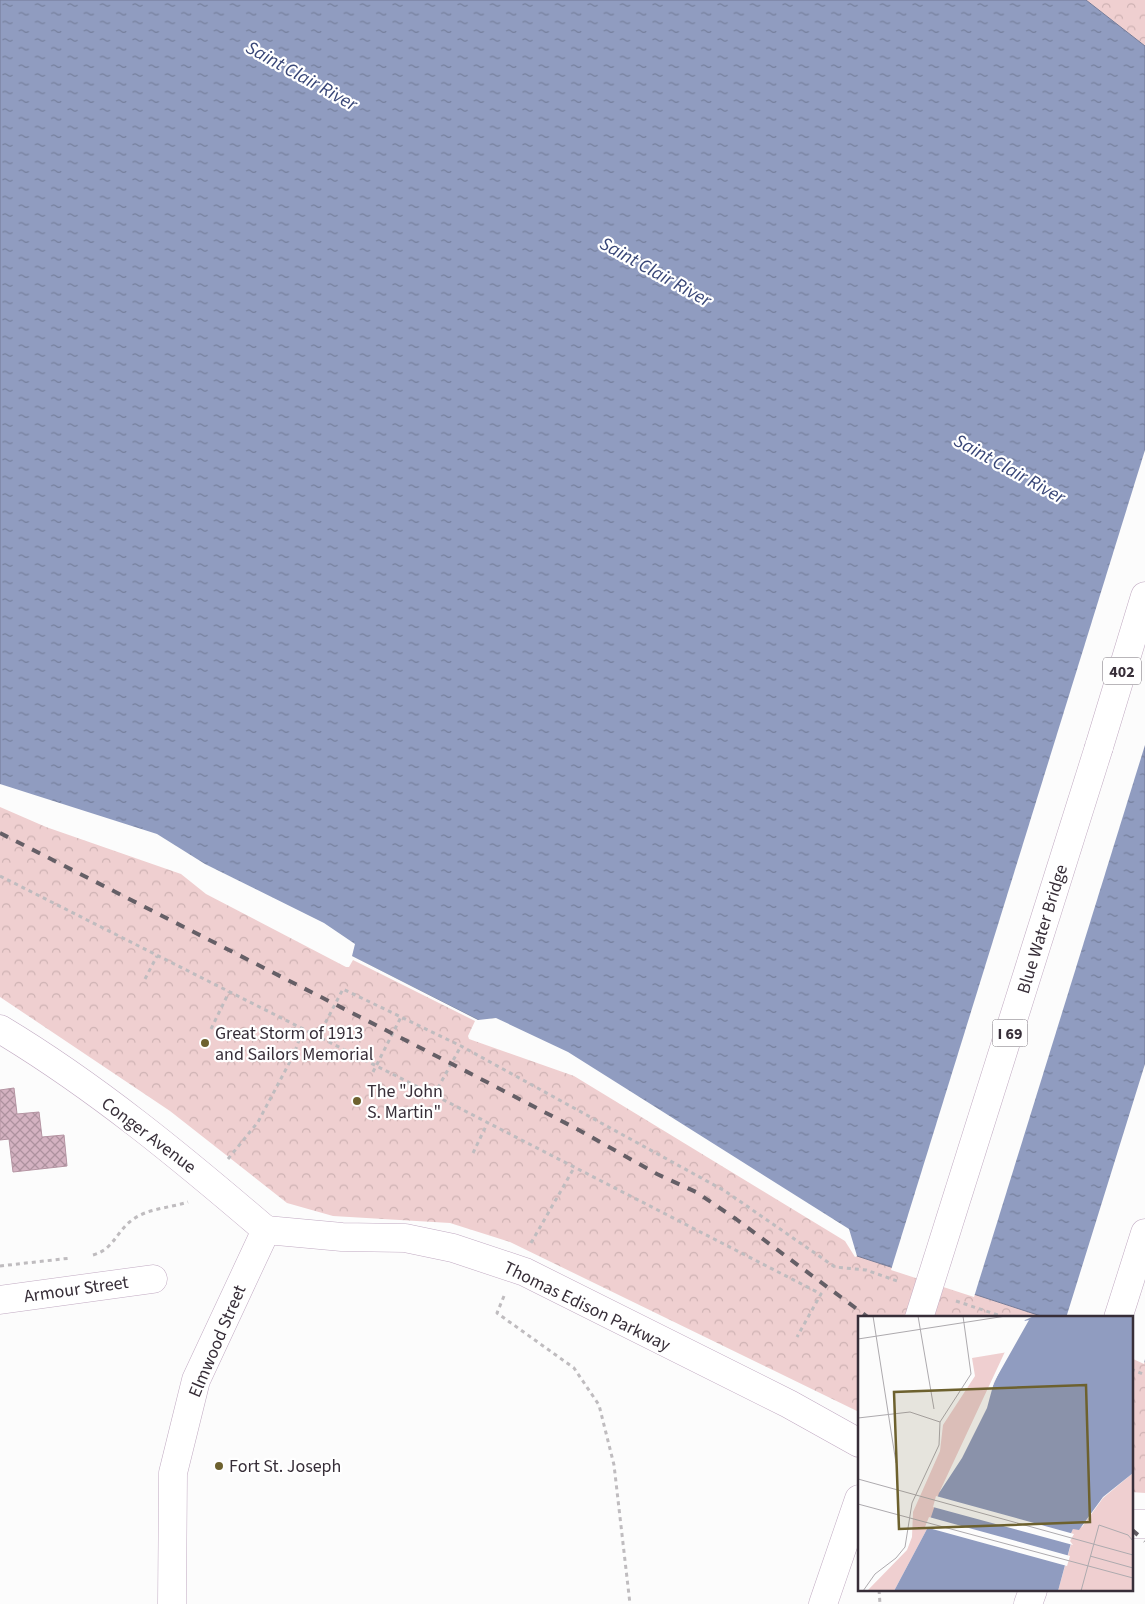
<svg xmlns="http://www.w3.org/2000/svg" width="1145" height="1604" viewBox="0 0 1145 1604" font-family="'Source Sans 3',sans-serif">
	<defs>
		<pattern id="forest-crowns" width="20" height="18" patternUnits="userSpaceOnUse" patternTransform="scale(1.25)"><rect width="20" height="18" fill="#efcfd0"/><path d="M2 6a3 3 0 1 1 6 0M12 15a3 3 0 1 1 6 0" fill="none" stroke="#ceb2b3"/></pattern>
		<pattern id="water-ripples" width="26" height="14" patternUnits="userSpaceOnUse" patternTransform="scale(1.25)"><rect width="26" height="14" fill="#909cc0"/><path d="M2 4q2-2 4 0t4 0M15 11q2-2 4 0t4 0" fill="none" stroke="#76809d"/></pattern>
		<pattern id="building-cross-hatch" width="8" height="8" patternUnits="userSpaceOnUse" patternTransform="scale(1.25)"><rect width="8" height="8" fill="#d4b2c1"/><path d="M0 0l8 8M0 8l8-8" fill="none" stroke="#ad919e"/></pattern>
	</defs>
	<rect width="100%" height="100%" fill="#fcfcfc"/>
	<g fill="url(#forest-crowns)">
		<path d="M1086,0H1145V46Z"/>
		<path d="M0,804L182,871L478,1020L575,1074L846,1239L858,1256L1047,1318H859V1412L510,1242L450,1223L333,1216L287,1203L170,1111L0,997Z"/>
		<path d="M1131,1355L1145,1362V1493L1131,1492Z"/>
	</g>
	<path fill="url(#water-ripples)" stroke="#757b97" d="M0,0H1086L1145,46V1362L1131,1355V1318H1047L857,1256L846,1239L575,1074L478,1020L182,871L0,804Z"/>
	<g fill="#fcfcfc">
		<path d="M1145,450V745L974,1297L891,1270Z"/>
		<path d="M0,784L157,834L205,864L324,923L355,944L352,956L478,1020L496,1018L568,1052L849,1229L857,1256L855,1257L845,1241L574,1076L469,1039L468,1036L475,1021L353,960L349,967H346L206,894L181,874L46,827L0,807Z"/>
		<path d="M1145,1064V1359L1144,1364L1131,1358V1318H1066Z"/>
	</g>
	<path fill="url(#building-cross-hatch)" stroke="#b494a2" d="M14,1088L17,1114L39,1112L42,1137L64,1135L67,1166L13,1172L9,1139L0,1140V1090Z"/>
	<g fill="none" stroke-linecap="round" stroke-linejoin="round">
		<g stroke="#c1aac2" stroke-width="29">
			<g id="street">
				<path d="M0,1029C95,1086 182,1158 266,1230"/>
				<path d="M0,1300L153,1279"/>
			</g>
		</g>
		<g stroke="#c1aac2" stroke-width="29">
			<g id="secondary">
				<path d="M1131,1524H1145"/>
				<path d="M172,1604L173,1473L196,1380L266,1230L342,1237L405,1238L453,1248L525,1272L789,1404L859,1443"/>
			</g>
		</g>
		<g stroke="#c1aac2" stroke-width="29">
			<g id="highway">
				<path d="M1099,747L1145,596"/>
				<path d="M1118,1318L1145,1233"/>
				<path d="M823,1604L859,1499"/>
				<path d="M1028,1604L1033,1590"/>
			</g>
		</g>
		<g stroke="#bfbcbf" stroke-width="3" stroke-dasharray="4 4" stroke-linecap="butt">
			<path d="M0,876L434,1095L821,1294L797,1337"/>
			<path d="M145,979L157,956"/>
			<path d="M211,1029L229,992"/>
			<path d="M318,1037L343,989L461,1046L725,1191L835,1267L866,1270L900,1282"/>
			<path d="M373,1072L401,1017"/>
			<path d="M434,1095L461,1046"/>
			<path d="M473,1153L487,1124"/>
			<path d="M228,1159L258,1122L294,1054L303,1029"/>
			<path d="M531,1243L574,1168"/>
			<path d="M93,1255C114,1249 116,1232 132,1220C148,1208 170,1208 188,1202"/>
			<path d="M0,1266L71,1258"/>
			<path d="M504,1296L497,1313L574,1368L599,1405L614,1465L630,1604"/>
			<path d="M956,1301L1007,1318"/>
			<path d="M1131,1369L1145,1375"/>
			<path d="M879,1590L880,1604"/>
		</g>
		<use href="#street" stroke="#fff" stroke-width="28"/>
		<use href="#secondary" stroke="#fff" stroke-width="28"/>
		<use href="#highway" stroke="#fff" stroke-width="28"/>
		<g stroke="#655f66" stroke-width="4" stroke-dasharray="9 9" stroke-linecap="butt">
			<path d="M0,833L452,1064L577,1129L657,1174L696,1192L736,1219L869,1318"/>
			<path d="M1131,1529L1145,1541"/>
		</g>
		<g stroke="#c1aac2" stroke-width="29" stroke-linecap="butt">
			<path id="highway-bridge" d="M919,1318L1099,747"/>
		</g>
		<use href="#highway-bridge" stroke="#fff" stroke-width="28"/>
	</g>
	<g fill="#6d612e" stroke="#fff" stroke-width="2">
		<circle cx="205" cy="1043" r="5"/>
		<circle cx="357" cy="1101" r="5"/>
		<circle cx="219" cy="1466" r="5"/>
	</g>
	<g text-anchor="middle" stroke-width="4.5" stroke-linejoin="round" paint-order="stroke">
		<g fill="#fff" stroke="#736d74" stroke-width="1">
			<rect x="1103" y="657.5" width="38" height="27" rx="4"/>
			<rect x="992.5" y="1019.5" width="35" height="27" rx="4"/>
		</g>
		<g font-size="16" font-weight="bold" fill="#372e38">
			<text x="1122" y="677">402</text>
			<text x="1010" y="1039">I 69</text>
		</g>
		<g font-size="18" fill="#372e38" stroke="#fff">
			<text transform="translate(1042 929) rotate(-73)" y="6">Blue Water Bridge</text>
			<text transform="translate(149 1135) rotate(37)" y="6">Conger Avenue</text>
			<text transform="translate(76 1289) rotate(-8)" y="6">Armour Street</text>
			<text transform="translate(587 1306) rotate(26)" y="6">Thomas Edison Parkway</text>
			<text transform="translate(217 1341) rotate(-67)" y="6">Elmwood Street</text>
		</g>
		<g font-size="18" fill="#372e38" stroke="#fff" text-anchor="start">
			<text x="215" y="1039">Great Storm of 1913<tspan x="215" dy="21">and Sailors Memorial</tspan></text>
			<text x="367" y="1097">The "John<tspan x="367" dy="21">S. Martin"</tspan></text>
			<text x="229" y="1472">Fort St. Joseph</text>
		</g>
		<g font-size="19" font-style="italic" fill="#384677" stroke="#fff">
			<text transform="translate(302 75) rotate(29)" y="7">Saint Clair River</text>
			<text transform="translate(656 271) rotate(29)" y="7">Saint Clair River</text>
			<text transform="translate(1010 468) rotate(29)" y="7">Saint Clair River</text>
		</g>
	</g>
	<g transform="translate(858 1316)">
		<rect width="275" height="275" fill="#fcfcfc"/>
		<path d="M150,36L69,213L36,275H9L49,234L54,221L55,196L82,135L85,109L117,60L114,42ZM275,157V275H200L213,228L209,226L215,213L224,211L245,182Z" fill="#efcfd0"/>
		<path d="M176,0H275V157L245,181L221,214L215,213L209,226L213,227L200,275H36L69,213L81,177L108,130L150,36L167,4Z" fill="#909cc0"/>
		<path d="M171,4L136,66L129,92L104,142L81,177L159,10L162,6ZM78,180L216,218L212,225L215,229L75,191ZM71,201L212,240L209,250L67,211Z" fill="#fcfcfc"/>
		<path fill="none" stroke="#adaaae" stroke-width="1" d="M15,0L38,147M60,0L76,93M0,23L148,0M0,102L52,96L82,106M82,106L113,58L105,0M0,163L275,239M0,188L275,262M232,240L275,252M5,275L17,258L38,242L47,231L54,187L81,129L82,106M223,275L241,209L270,219L275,225"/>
		<path fill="#6d612e" fill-opacity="0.15" stroke="#6d612e" stroke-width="2.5" d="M228,69L232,206L41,213L36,76Z"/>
		<rect width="275" height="275" fill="none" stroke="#372e38" stroke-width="2.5"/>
	</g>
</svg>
